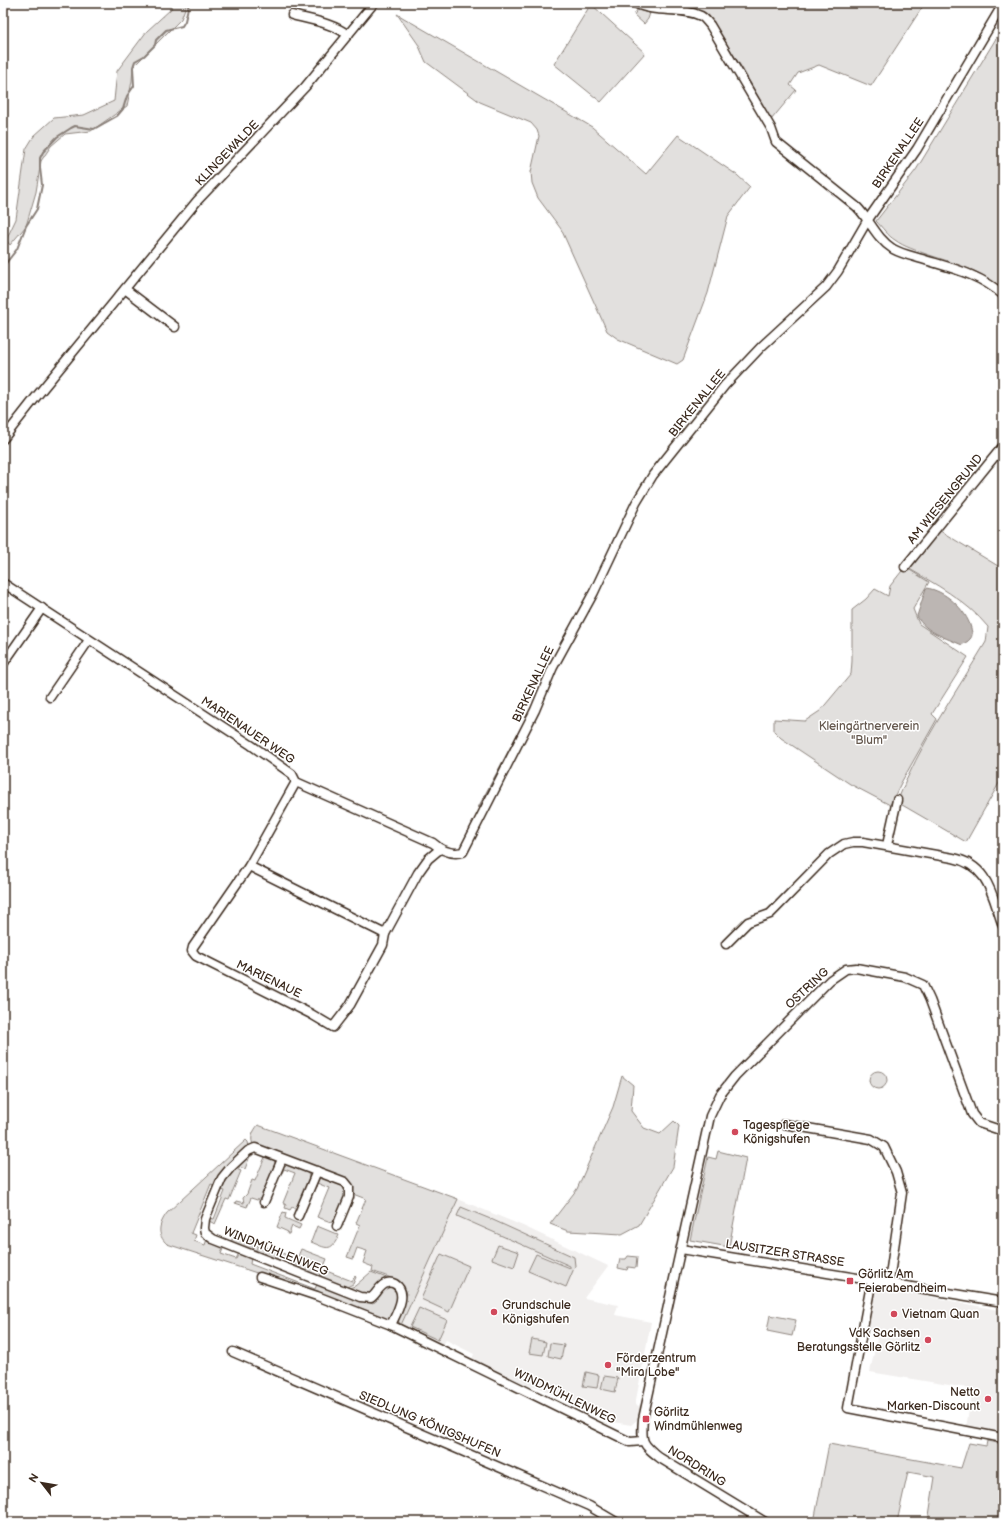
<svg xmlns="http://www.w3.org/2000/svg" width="1006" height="1525" viewBox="0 0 1006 1525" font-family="'Balsamiq Sans',sans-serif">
	<rect width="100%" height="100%" fill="#fff"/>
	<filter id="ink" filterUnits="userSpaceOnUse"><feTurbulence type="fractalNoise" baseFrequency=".025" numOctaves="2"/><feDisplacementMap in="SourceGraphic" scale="8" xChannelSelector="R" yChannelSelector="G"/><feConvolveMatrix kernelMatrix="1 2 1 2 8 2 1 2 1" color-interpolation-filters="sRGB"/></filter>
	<g filter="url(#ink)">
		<g fill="#f1efee">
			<path d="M458,1199L523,1226L608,1266L584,1298L618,1305L615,1315L651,1322L635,1405L641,1406L638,1419L631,1425L607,1421L538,1387L527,1385L472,1359L474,1354L446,1340L443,1345L401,1325Z"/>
			<path d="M875,1286L1003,1311V1433L966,1427L973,1389L870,1372L877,1339L866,1319L873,1288Z"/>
		</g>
		<g fill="#e2e0de" stroke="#8e857e">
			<path d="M172,3H187L181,19L133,67L132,81L127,106L91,131L65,134L51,146L41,161L36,192L26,226L10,245L6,240L16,219L26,149L34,136L54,118L84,115L114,101L117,71L147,31L171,9Z"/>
			<path d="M649,3H925L871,86L819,65L798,73L790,85L796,90L771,120L742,68L710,18L699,12L681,7Z"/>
			<path d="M591,4L645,53L601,102L554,64Z"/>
			<path d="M637,10L650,13L648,19L644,24L634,15Z"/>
			<path d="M397,14L592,127L646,174L678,135L737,175L750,187L728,216L708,293L683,360L677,364L618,339L607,331L561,229L538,198L532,183L531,172L539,136L537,130L531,123L480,102L426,62L418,44Z"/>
			<path d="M1003,27V289C981,270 953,263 926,254C916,250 904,247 895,240C888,236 882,227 876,221L916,170Z"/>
			<path d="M937,529L1003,569V776L966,842L897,802C919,745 955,694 986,642L988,627C966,600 935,584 906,567Z"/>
			<path d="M905,567L929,582L913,609L919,624L968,657L932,714L937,719L902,781L890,805L850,784L781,738L774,731V719L805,721L820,711L851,674L852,661V610L866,599L875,589L888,596L890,586Z"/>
			<circle cx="878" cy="1080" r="9"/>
			<path d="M622,1076L633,1085L631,1111L644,1128L660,1134L674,1121L679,1126L673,1167L639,1225L622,1234L568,1231L550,1224L577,1189L613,1107Z"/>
			<path d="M258,1125L458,1199L401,1325C393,1317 403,1303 407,1294C400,1278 387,1277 372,1271L373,1267L363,1263L367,1251L357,1248L353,1259L347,1257L360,1225L356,1223L366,1199L353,1194L352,1185L254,1146C249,1139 253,1131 258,1125Z"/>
			<path d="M246,1140L248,1142L249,1147L216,1186L211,1184L191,1233L196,1235L194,1241L205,1245L207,1239L224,1246L221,1254L236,1259L239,1253L251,1258L250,1264L315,1289L318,1282L373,1304L379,1293L388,1286H394L400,1296L389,1320L387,1321L294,1285L167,1244C156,1234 159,1224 167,1213Z"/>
			<path d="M253,1151L274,1159L276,1167L263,1197L257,1200L251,1198L248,1205H247H248L247,1207L235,1203L236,1201L244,1203L243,1198L247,1194L252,1180L255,1181L265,1157L254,1152L252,1156H250L245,1169L236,1166Z"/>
			<path d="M718,1151L746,1158L729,1247L690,1240L708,1157L716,1159Z"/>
			<path d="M284,1163L307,1171L310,1179L297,1209L292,1207L290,1210L285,1208L286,1205L283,1203L295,1173L284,1169L282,1173L280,1172Z"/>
			<path d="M234,1168L241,1171L229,1200L226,1199L215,1224L209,1221L210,1218L214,1219L225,1191L221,1190L223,1183Z"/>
			<path d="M320,1176L344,1184L346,1195L336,1219L331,1222L317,1217L329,1188L317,1183L316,1187H314L303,1215H301L316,1180Z"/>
			<path d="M461,1207L493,1220L574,1257L575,1266L566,1287L528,1271L536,1254L570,1268V1266L457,1216Z"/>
			<path d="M283,1212L286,1213L285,1218L301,1225L299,1229L292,1226L289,1234H287L288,1232L277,1227Z"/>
			<path d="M317,1226L339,1235C331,1253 326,1248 311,1242Z"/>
			<path d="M235,1231L239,1233L238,1236L244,1239L245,1236L256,1240L252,1251L231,1243Z"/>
			<path d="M258,1244L295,1258L292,1266L255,1252Z"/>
			<path d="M498,1245L519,1252L514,1267L492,1259Z"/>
			<path d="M301,1249L327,1259L320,1276L294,1266Z"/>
			<path d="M441,1254L469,1266L449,1312L421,1299Z"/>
			<path d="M628,1256L637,1257L636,1268L628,1267L627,1270L618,1268L620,1259H626Z"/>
			<path d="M324,1270L352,1281L355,1276L356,1277L353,1284L347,1287L321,1277Z"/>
			<path d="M371,1272L392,1280L369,1295L362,1293L349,1288L355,1286Z"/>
			<path d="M419,1308L447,1320L438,1340L410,1327Z"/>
			<path d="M770,1315L796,1320L792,1336L767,1331Z"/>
			<path d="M532,1339L546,1342L543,1355L529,1353Z"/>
			<path d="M550,1343L564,1345L561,1359L548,1356Z"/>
			<path d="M586,1372L599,1375L597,1388L583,1386Z"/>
			<path d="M604,1376L618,1378L615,1392L601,1389Z"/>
			<path d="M987,1441L1003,1444V1522H928L935,1477L908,1472L897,1522H814L829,1444L961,1468L969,1443L986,1446Z"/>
		</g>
		<path fill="#bcb6b3" stroke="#887e77" d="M926,588C944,590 966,609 971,628C972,632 973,636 970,639C968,642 964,643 962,645C947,638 924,632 917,616Z"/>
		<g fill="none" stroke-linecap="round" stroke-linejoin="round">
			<g stroke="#887e77" stroke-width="2">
				<path d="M3,267L17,249L26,226L37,209L42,185L40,168V158L43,152L57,137L71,128L75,126L94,129L117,116L123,109L127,96L134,86L133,67L135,61L144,56L155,45L156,40L166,30L182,26L185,21L189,3"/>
				<path d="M479,807L533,706"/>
			</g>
			<g stroke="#3b2a1e" stroke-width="11">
				<g id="minor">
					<path d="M635,3C655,14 681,6 701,16C705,18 707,22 710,25L771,128L776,142L857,207C870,220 876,238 893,249C902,254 912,256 922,259C951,268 980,274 1003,295"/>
					<path d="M292,15C310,20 333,23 348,35"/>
					<path d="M125,289L175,327"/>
					<path d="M3,439L36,397L197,201L305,87L374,3"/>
					<path d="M905,567L1003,446"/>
					<path d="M3,583L251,745L292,774L296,782L433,843C442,851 451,855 463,852L535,710L553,667L594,592L636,503L653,475L725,385L762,346L826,287L838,271L867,221L917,149L1003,4"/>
					<path d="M3,664L42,608"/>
					<path d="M50,697L89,640"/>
					<path d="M296,782L249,866L193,947L192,951L196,956L311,1014L333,1027L350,1005L383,945L385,934L418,873L428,859L440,849"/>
					<path d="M887,845L897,800"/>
					<path d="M249,866L385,934"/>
					<path d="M726,944L748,922L770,914L776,908L829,854L844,844L853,842H863L953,858C989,865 992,896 1003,926"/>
					<path d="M784,1124L871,1139L884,1147L896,1172L902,1193L889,1282"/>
					<path d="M264,1202L282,1159"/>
					<path d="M298,1216L317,1171"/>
					<path d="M337,1226L349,1197V1187L345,1182L255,1148L248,1151L231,1167L222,1178L219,1185L205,1219L204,1228L205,1233L213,1239L360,1297L371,1298C377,1294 379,1285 387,1283C390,1282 393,1283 395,1284C409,1293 396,1314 391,1325"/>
					<path d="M681,1249L1003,1302"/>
					<path d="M260,1277L317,1296L391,1325L630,1442L643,1441"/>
					<path d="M872,1279L848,1408L1003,1438"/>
					<path d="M233,1352L589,1506L616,1522"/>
					<path d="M765,1522L660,1458C642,1444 641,1442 643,1419L710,1116L720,1095L735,1076L830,980L846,969L856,968L905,977L923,985L930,1000L972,1114L979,1123L1003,1131"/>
				</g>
			</g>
			<use href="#minor" stroke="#fff" stroke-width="8"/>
		</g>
	</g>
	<g fill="#d1495b" stroke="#fff" stroke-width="1.5">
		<circle cx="735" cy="1132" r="4"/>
		<rect x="846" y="1277" width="8" height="8" rx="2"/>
		<circle cx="494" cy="1312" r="4"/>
		<circle cx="894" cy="1314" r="4"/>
		<circle cx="928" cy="1340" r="4"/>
		<circle cx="608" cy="1365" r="4"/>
		<circle cx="988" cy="1399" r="4"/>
		<rect x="642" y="1415" width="8" height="8" rx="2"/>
	</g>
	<g text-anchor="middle" stroke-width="3" stroke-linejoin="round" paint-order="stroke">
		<g font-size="12" fill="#3b2a1e" stroke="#fff">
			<text transform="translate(227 153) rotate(-46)" y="4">KLINGEWALDE</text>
			<text transform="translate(898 153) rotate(-56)" y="4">BIRKENALLEE</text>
			<text transform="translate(697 403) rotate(-51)" y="4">BIRKENALLEE</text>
			<text transform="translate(945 499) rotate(-51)" y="4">AM WIESENGRUND</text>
			<text transform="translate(533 684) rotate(-65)" y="4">BIRKENALLEE</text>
			<text transform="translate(248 730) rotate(34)" y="4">MARIENAUER WEG</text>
			<text transform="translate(269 979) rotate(26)" y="4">MARIENAUE</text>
			<text transform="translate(807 988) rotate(-43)" y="4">OSTRING</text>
			<text transform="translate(276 1251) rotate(22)" y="4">WINDMÜHLENWEG</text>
			<text transform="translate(785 1253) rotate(9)" y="4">LAUSITZER STRASSE</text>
			<text transform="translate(565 1396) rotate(26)" y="4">WINDMÜHLENWEG</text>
			<text transform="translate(430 1424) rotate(23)" y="4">SIEDLUNG KÖNIGSHUFEN</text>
			<text transform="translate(697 1466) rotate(32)" y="4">NORDRING</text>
		</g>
		<g font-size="12" fill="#65584e" stroke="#fff">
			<text x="869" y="730">Kleingärtnerverein<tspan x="869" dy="14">"Blum"</tspan></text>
		</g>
		<g font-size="12" fill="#3b2a1e" stroke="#fff" text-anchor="start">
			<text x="743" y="1129">Tagespflege<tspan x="743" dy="14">Königshufen</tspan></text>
			<text x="858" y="1278">Görlitz Am<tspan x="858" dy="14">Feierabendheim</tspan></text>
			<text x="502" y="1309">Grundschule<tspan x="502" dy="14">Königshufen</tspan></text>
			<text x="902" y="1318">Vietnam Quan</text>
			<text x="920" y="1337" text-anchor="end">VdK Sachsen<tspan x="920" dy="14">Beratungsstelle Görlitz</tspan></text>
			<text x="616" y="1362">Förderzentrum<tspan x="616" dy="14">"Mira Lobe"</tspan></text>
			<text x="980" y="1396" text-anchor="end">Netto<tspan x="980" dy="14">Marken-Discount</tspan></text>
			<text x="654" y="1416">Görlitz<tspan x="654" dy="14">Windmühlenweg</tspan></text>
		</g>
	</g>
	<rect width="1006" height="1525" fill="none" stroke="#fff" stroke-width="16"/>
	<rect x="8" y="8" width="990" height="1509" fill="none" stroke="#3b2a1e" stroke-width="1.5" filter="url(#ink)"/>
	<g transform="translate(42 1483) rotate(301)" stroke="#ffffff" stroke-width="3" paint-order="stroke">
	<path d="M0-3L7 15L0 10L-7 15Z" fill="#3b2a1e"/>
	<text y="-6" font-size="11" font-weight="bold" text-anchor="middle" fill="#3b2a1e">N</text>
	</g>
</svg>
